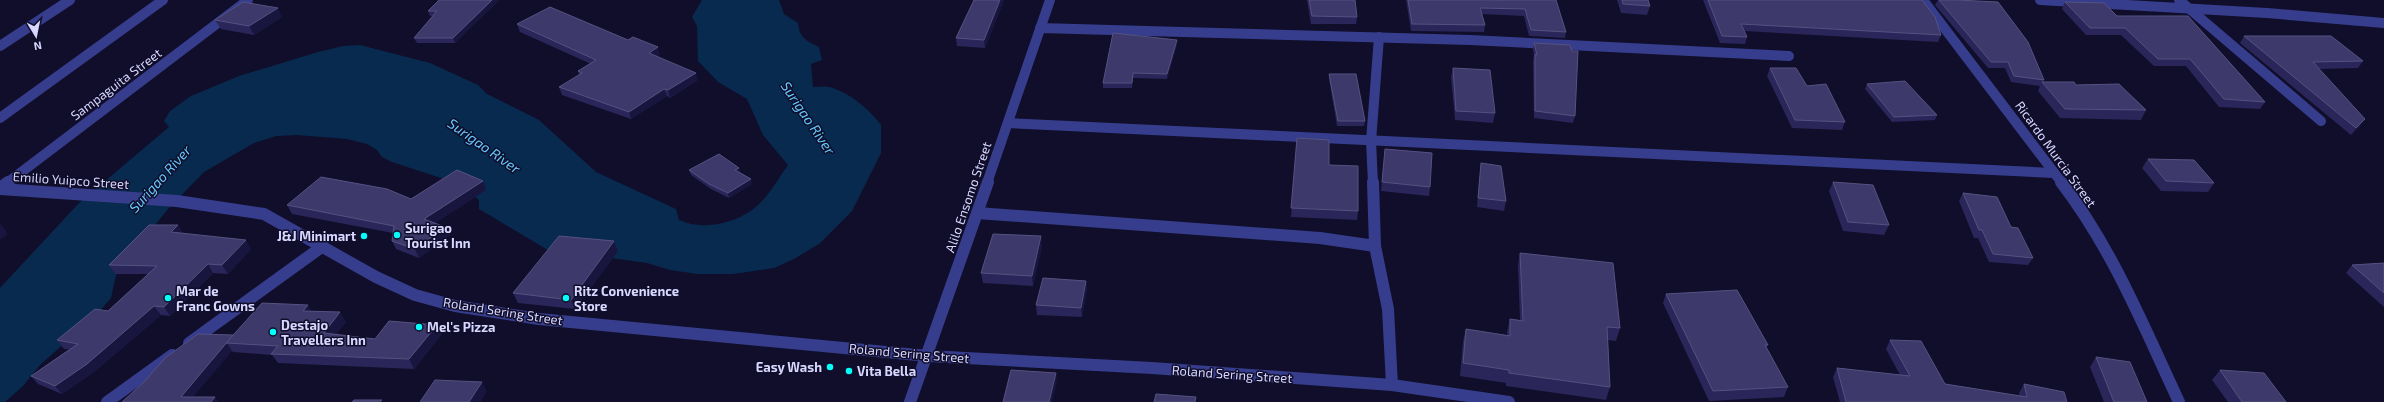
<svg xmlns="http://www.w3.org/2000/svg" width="2384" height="402" viewBox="0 0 2384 402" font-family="'Exo 2',sans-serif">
	<rect width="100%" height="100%" fill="#100e2a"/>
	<path fill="#082a4e" d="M702,0H779L784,14L798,23C799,37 806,41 819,47L822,60L811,64L813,87C818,87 824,86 829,87C849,92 869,109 881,125V153L852,211L819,244L794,259L774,268L733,274H697L670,270L647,263L546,249L479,209V200L459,184L392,162L382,157L377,150L367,144L347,139L297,135L276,136L254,143L204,172L169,208L117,271L111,298L96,315L40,365L23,386L5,402H0V288L79,203L169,127L164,121L170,111L191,96L239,76L318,52L343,46L360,45L430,63L478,85L487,94L539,120L596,172L676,209L679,220C705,232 744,222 763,200C773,189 780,176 788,165L763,135L747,99L718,82L698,61L697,26L692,17Z"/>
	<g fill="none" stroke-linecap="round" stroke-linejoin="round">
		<g stroke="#363d8c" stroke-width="10">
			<path d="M1923,0L2062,183"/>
			<path d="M2040,0L2267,13L2384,23"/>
			<path d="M2179,0L2321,121"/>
			<path d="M1040,28L1470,40L1789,56"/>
			<path d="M0,46L70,0"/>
			<path d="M0,118L163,0"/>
			<path d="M1008,123L2054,173"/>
			<path d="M7,183L248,0"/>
			<path d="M987,183L1050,0"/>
			<path d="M1373,183L1371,141L1379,37"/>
		</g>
		<g stroke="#363d8c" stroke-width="12">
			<path d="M1373,182L1375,246L1388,309L1392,385"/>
			<path d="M2061,182C2112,248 2144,327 2179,402"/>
			<path d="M0,188L8,182"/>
			<path d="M0,189L177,201L264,214L376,277L415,295L455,306L539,319L928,356L1152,368L1392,385L1509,402"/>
			<path d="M977,213L1320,238L1375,246"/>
			<path d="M189,343L323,246"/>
			<path d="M107,402L172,355"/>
			<path d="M910,402L988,182"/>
		</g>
	</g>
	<g fill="#2a2659">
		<path d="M439,0H499L455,43H417L414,38L433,16H430L428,11Z"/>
		<path d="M974,0H1004L985,48L957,46L956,38Z"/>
		<path d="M1307,0H1355L1357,17L1356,24H1311Z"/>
		<path d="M1406,0H1556L1566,32L1565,38L1529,36L1524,16L1482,14L1485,25L1484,32L1411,31Z"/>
		<path d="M1617,0H1648L1650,6L1647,15L1621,13Z"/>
		<path d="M1703,0H1922L1941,35L1938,42L1744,31L1747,37L1745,44L1720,43Z"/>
		<path d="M1938,0H1957L2044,80L2043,82L2076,85L2146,110L2141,120L2060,118L2038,91L2040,86L2011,82L2005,68H1988L1935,5Z"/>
		<path d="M2065,2L2117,16L2265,102L2260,109L2219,107L2186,66H2154L2121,35H2086L2062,9Z"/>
		<path d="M282,17L254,35L221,29L215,20Z"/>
		<path d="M517,24L660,54L657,56L698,80L670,98L667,96L631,119L562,95L559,87L579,75L578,71L591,64L520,32Z"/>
		<path d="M2244,36L2363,61L2358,68L2319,69L2360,126L2351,135L2240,43Z"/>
		<path d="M1534,43L1575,116L1573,123L1534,118L1533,61L1534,56L1533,50Z"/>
		<path d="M1177,45L1167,79L1133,78L1132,88H1103V83Z"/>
		<path d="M1453,68L1495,113L1493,123L1455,120L1451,77Z"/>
		<path d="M1770,68L1807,86L1845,122L1842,130L1792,128L1767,76Z"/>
		<path d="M1329,74L1365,121L1364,126H1337L1329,79Z"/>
		<path d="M1867,84L1937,115L1935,120L1892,122L1865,89Z"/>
		<path d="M1297,138L1329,165L1358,211L1357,220L1291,217Z"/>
		<path d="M1385,149L1430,187L1429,196L1381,191Z"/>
		<path d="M2148,159L2214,183L2208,192L2161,191L2142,168Z"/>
		<path d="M1481,163L1506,201L1504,211L1477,207L1480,173Z"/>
		<path d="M739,168L740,173L752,184L729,198L711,189L691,175L689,170Z"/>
		<path d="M1833,182L1889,225L1884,235L1843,231L1829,191Z"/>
		<path d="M486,190L435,223L445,227L450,235L419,258L396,249L392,241L393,233L292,214L287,205L411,199Z"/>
		<path d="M1963,193L2011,227L2033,258L2028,265L1989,262L1978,238H1974L1959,201Z"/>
		<path d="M178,225L183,233L251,249L228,274L213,273L170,316L161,315L94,372L62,394L38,384L31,376L69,349H64L57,340L108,311L148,274H115L109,265Z"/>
		<path d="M614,241L618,251L575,309L518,303L513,293Z"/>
		<path d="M1042,246L1033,286L983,283L981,273Z"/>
		<path d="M1520,253L1620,328L1616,341L1608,340L1610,387L1606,400L1506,386V383L1460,376L1463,341L1466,329L1507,335V332L1510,319L1520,320L1518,265Z"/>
		<path d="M2384,263V307L2346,273L2352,265Z"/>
		<path d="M1086,281L1087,290L1082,317L1037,315L1036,305Z"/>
		<path d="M1666,294L1768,345L1766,348L1788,387L1784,397L1709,401L1663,303Z"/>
		<path d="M308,305L311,311L346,322L336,334L375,339L437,325L442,334L414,369L278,363L272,355L233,352L232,351L122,402L233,335Z"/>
		<path d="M1890,340L1945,384L2020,396L2019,393L2024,384L2067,402H1840L1833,377L1837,368L1900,375L1886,349Z"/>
		<path d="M2096,357L2147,402H2104L2090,367Z"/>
		<path d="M2220,370L2286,402H2228L2212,380Z"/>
	</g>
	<g fill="#18153e">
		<path d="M492,0H499L455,43L453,38Z"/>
		<path d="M1000,0H1004L985,48L984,40Z"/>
		<path d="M278,8L282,17L254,35L249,26Z"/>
		<path d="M1177,40V45L1167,79V74Z"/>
		<path d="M658,47L660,54L651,60L649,53Z"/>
		<path d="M696,73L698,80L670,98L668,90Z"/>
		<path d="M664,89L667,96L631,119L629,112Z"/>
		<path d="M2365,119L2360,126L2351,135L2356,128Z"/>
		<path d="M739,168L740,173L735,170Z"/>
		<path d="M751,179L752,184L729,198L728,193Z"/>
		<path d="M483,181L486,190L428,228L424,219Z"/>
		<path d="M1,224L8,234L0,240V225Z"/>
		<path d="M178,225L184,234L171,232Z"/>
		<path d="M445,227L450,235L419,258L415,249Z"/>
		<path d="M1041,236L1042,246L1033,286L1032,276Z"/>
		<path d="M246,240L251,249L228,274L222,265Z"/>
		<path d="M614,241L618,251L575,309L571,300Z"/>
		<path d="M208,264L213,273L170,316L164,307Z"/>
		<path d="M1086,281L1087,290L1082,317L1081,308Z"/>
		<path d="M308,305L313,315L303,311Z"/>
		<path d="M154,306L161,315L94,372L62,394L55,386Z"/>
		<path d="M340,312L346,322L330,342L324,333Z"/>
		<path d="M437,325L442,334L414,369L409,359Z"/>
		<path d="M227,343L232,351L189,402L181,397Z"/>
		<path d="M1056,373L1057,383L1052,402H1049Z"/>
		<path d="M482,382L487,391L481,402H469Z"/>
		<path d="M215,397L219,402H211Z"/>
	</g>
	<g fill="#3d396a" stroke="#555282">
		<path d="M439,0H492L453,38H414L437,11H428Z"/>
		<path d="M974,0H1000L984,40L956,38Z"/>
		<path d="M1309,0H1355L1357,17L1312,16Z"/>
		<path d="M1408,0H1556L1566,32L1531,30L1525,9L1480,8L1485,25L1412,24Z"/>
		<path d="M1622,0H1648L1650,6L1623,4Z"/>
		<path d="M1708,0H1922L1935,17L1941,35L1741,24L1747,37L1722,36Z"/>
		<path d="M1939,0H1957L1998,2L2028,42L2044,80L2014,76L2008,62H1991Z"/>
		<path d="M243,2L278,8L249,26L215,20Z"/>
		<path d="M2065,2L2104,3L2117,16H2188L2265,102L2224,99L2190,59H2158L2125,28H2090Z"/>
		<path d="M550,7L628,40L633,37L658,47L649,53L696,73L668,90L664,89L629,112L559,87L582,73L578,71L596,60L517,24Z"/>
		<path d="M1113,33L1177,40L1167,74L1133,73L1132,83H1103Z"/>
		<path d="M2244,36H2331L2363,61L2313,62L2365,119L2356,128Z"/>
		<path d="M1534,43L1570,45L1572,51H1578L1575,116L1535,111V54L1537,55Z"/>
		<path d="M1453,68L1490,70L1495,113L1456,111Z"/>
		<path d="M1770,68H1796L1807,86L1826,84L1845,122L1795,120Z"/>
		<path d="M1329,74H1356L1365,121H1338Z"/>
		<path d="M1905,81L1937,115L1894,117L1867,84Z"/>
		<path d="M2042,82H2074L2076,85L2119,84L2146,110L2065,109Z"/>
		<path d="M1297,138L1329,140V165L1358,166V211L1291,208Z"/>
		<path d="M1385,149L1432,153L1430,187L1382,182Z"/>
		<path d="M719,154L739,168L735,170L751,179L728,193L709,184L689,170Z"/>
		<path d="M2148,159L2194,160L2214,183L2166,181Z"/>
		<path d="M1481,163L1501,166L1506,201L1478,198Z"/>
		<path d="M457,170L483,181L424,219L445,227L415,249L392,241L394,226L287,205L321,177L387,189L411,199Z"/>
		<path d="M1833,182L1873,185L1889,225L1848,222Z"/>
		<path d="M1963,193L1997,197L2011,227L2018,228L2033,258L1993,254L1982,230H1979Z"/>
		<path d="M149,225H178L171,232L246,240L222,265L208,264L164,307L154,306L87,364L55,386L31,376L78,344L57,340L95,309L108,311L157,266L109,265Z"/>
		<path d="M993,234L1041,236L1032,276L981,273Z"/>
		<path d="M559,236L614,241L571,300L513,293Z"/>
		<path d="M1520,253L1613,263L1620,328L1607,327L1610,387L1509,373V370L1463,363L1466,329L1510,336V319L1523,321Z"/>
		<path d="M2384,263V293L2352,265Z"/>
		<path d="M1043,278L1086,281L1081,308L1036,305Z"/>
		<path d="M1737,290L1768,345H1765L1788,387L1713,391L1666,294Z"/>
		<path d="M262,303L308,305L303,311L340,312L324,333L375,339L389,321L437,325L409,359L271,354L278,346L226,343Z"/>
		<path d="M198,334L233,335L181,397H215L211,402H122L144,382L165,358Z"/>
		<path d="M1890,340L1921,341L1945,384L2027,397L2024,384L2064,392L2067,402H1846L1837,368L1910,376Z"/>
		<path d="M2096,357L2130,362L2147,402H2114Z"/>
		<path d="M1011,370L1056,373L1049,402H1003Z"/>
		<path d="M2220,370L2264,373L2286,402H2242Z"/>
		<path d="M435,380L482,382L469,402H420Z"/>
		<path d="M1156,394L1196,397L1195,402H1154Z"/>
		<path d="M354,400H382L380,402H352Z"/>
	</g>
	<g fill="#03fffa" stroke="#100e2a" stroke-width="1.5">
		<circle cx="397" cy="235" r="4"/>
		<circle cx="364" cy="236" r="4"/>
		<circle cx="168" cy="298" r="4"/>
		<circle cx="566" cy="298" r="4"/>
		<circle cx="419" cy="327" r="4"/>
		<circle cx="273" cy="332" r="4"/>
		<circle cx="830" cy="367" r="4"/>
		<circle cx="849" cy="371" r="4"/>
	</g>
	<g text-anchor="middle" stroke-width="3" stroke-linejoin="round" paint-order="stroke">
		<g font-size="13" fill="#d7d7ff" stroke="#100e2a">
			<text transform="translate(116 84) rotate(-37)" y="5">Sampaguita Street</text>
			<text transform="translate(2056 154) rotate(54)" y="5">Ricardo Murcia Street</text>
			<text transform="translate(71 180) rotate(4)" y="5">Emilio Yuipco Street</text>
			<text transform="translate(968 197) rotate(-71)" y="5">Alilo Ensomo Street</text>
			<text transform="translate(503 311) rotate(9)" y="5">Roland Sering Street</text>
			<text transform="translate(909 353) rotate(5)" y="5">Roland Sering Street</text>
			<text transform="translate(1232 374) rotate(4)" y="5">Roland Sering Street</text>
		</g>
		<g font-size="13" font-weight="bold" fill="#d7d7ff" stroke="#100e2a" text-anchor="start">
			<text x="405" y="233">Surigao<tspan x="405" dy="15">Tourist Inn</tspan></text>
			<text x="356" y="241" text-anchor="end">J&amp;J Minimart</text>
			<text x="176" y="296">Mar de<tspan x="176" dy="15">Franc Gowns</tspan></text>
			<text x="574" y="296">Ritz Convenience<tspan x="574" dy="15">Store</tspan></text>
			<text x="281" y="330">Destajo<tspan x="281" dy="15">Travellers Inn</tspan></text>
			<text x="427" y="332">Mel's Pizza</text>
			<text x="822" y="372" text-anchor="end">Easy Wash</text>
			<text x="857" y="376">Vita Bella</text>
		</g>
		<g font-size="14" font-style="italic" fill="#65caff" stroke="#100e2a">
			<text transform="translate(808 118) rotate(56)" y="5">Surigao River</text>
			<text transform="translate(484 146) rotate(35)" y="5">Surigao River</text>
			<text transform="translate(160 179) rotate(-48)" y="5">Surigao River</text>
		</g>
	</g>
	<g transform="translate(36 36) rotate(170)" stroke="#100e2a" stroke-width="3" paint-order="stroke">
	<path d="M0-3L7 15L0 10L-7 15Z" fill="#d7d7ff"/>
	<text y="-6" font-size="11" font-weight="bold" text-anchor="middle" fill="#d7d7ff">N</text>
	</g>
</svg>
